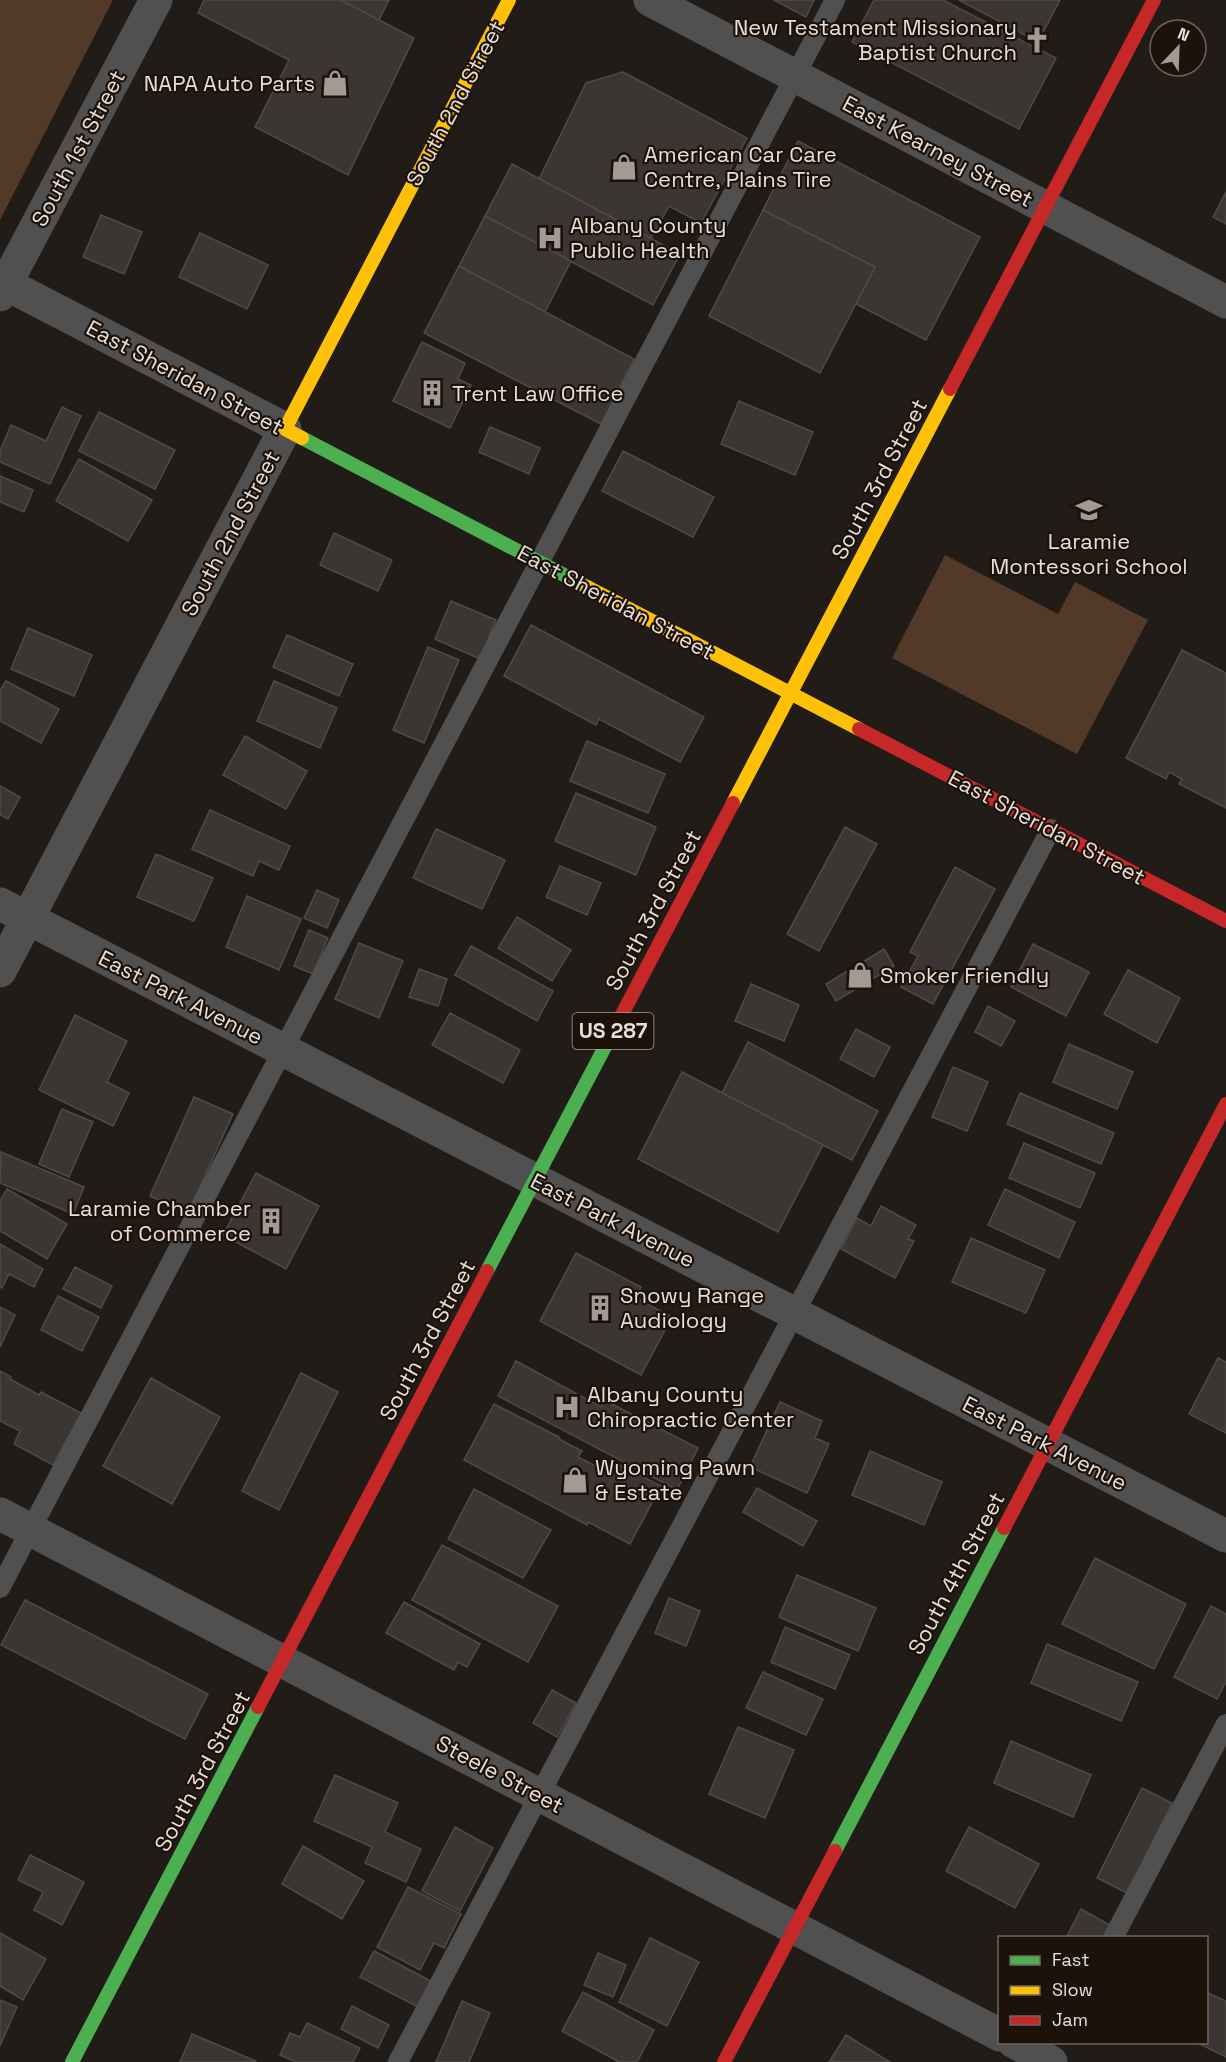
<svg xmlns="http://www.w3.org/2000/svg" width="1226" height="2062" viewBox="0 0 1226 2062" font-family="'Space Grotesk',sans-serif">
	<rect width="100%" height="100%" fill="#221c18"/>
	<g fill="#523928">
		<path d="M0,0H113L0,220Z"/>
		<path d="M945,555L1058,614L1075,582L1148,620L1077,754L892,658Z"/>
	</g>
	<g fill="#3b3633" stroke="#504a46" stroke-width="1.5">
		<path d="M204,0H341L414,38L348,175L255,127L289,60L198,13Z"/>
		<path d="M341,0H389L379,20Z"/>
		<path d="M774,0H814L806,17Z"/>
		<path d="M874,0H943L1056,58L1019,129L852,42Z"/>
		<path d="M959,0H1060L1038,42Z"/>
		<path d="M623,72L747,138L701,223L669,206L651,238L539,179L586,83Z"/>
		<path d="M798,141L980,237L926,340L856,304L875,267L763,210Z"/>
		<path d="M512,164L680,254L653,305L485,216Z"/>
		<path d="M1226,192V224L1213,217Z"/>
		<path d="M763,210L875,267L820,373L709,316Z"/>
		<path d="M101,215L142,232L124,274L83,257Z"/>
		<path d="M485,216L571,261L545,312L459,266Z"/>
		<path d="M200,233L268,265L247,309L179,277Z"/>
		<path d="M459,266L634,359L601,424L424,333Z"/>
		<path d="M422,342L465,363L458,379L471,385L450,428L393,401Z"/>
		<path d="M739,401L813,432L795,475L721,444Z"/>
		<path d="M62,407L81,416L50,484L0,462V451L11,425L46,441Z"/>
		<path d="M99,412L175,450L155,489L79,451Z"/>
		<path d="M490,427L540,448L529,474L479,452Z"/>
		<path d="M623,451L714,497L693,537L602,491Z"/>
		<path d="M79,459L152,500L128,541L56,501Z"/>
		<path d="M0,476L33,490L24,512L0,502Z"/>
		<path d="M334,533L392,560L378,591L320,565Z"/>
		<path d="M451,601L496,620L480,659L435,639Z"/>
		<path d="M531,625L704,717L680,762L599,719L596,725L504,676Z"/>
		<path d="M28,628L92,655L74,696L11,669Z"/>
		<path d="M287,635L353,664L339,696L273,667Z"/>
		<path d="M428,647L459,660L424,743L393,730Z"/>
		<path d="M1182,650L1226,673V808L1179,784L1182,779L1169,772L1166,779L1126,758Z"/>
		<path d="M6,681L59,709L41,743L0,721V690Z"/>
		<path d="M274,681L337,708L320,748L257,721Z"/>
		<path d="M245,736L307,771L286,809L223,775Z"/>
		<path d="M587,741L665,774L648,813L570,781Z"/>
		<path d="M0,786L20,797L8,819L0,815Z"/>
		<path d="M576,793L656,827L636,875L555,841Z"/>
		<path d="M210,810L290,846L279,870L259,861L253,876L192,849Z"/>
		<path d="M845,827L877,844L819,951L787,934Z"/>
		<path d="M436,829L505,860L482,909L413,878Z"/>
		<path d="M156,854L213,878L194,921L137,897Z"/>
		<path d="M560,866L601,883L587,915L546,897Z"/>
		<path d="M955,867L995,889L933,1004L901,987L918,956L910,952Z"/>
		<path d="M317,890L339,900L327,928L304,918Z"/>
		<path d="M247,896L301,919L279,970L226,947Z"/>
		<path d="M517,917L571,950L552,981L498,948Z"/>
		<path d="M309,930L328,938L313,974L294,966Z"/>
		<path d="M359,943L403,961L379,1018L335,999Z"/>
		<path d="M1033,944L1089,972L1066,1016L1011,987Z"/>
		<path d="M471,946L553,991L537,1021L455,975Z"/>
		<path d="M884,949L894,966L836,1001L826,984Z"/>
		<path d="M419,969L447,979L438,1006L409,997Z"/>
		<path d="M1128,970L1180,998L1157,1043L1104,1014Z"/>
		<path d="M751,984L799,1005L784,1041L735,1021Z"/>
		<path d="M988,1006L1015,1021L1001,1046L975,1032Z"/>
		<path d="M450,1013L520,1050L503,1083L432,1045Z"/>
		<path d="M75,1015L127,1041L107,1082L129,1093L113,1126L39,1090Z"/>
		<path d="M856,1029L890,1047L874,1077L840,1059Z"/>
		<path d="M748,1042L878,1111L852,1160L722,1093Z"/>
		<path d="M1069,1044L1133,1072L1117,1109L1053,1082Z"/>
		<path d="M953,1067L988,1082L967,1131L932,1117Z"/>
		<path d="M682,1072L823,1145L778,1232L638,1159Z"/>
		<path d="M1020,1093L1114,1133L1101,1164L1007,1124Z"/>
		<path d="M194,1097L233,1114L188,1213L150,1196Z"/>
		<path d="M62,1109L93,1122L69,1177L39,1164Z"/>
		<path d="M1024,1143L1095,1173L1080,1208L1009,1178Z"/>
		<path d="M1,1152L84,1187L73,1214L0,1183Z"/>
		<path d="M256,1173L319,1206L286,1269L223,1235Z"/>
		<path d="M7,1189L67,1224L47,1259L0,1231V1201Z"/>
		<path d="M1005,1189L1075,1222L1059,1258L988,1225Z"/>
		<path d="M881,1206L916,1225L908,1239L914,1241L895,1278L841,1249L857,1218L871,1226Z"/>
		<path d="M971,1238L1045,1270L1026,1313L952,1282Z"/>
		<path d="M0,1244L43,1269L34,1287L9,1274L2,1288L0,1287Z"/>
		<path d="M576,1253L641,1287L636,1298L672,1317L641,1375L540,1321Z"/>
		<path d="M75,1267L112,1286L101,1308L63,1289Z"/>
		<path d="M58,1296L99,1317L82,1351L41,1330Z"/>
		<path d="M0,1307L15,1315L0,1347Z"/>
		<path d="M1218,1358L1226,1362V1433L1189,1414Z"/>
		<path d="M516,1361L601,1407L604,1400L698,1448L677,1490L498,1396Z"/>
		<path d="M0,1371L11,1377L10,1379L39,1395L41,1392L81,1413L53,1465L14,1444L20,1431L0,1421Z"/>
		<path d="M301,1373L338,1392L279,1510L242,1491Z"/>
		<path d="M151,1378L220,1417L172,1504L103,1466Z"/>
		<path d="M780,1402L822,1421L815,1438L829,1444L807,1493L750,1467Z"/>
		<path d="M494,1404L559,1437V1439L582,1451L578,1457L611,1474L616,1463L661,1486L630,1544L588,1522L587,1525L464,1460Z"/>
		<path d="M870,1451L942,1482L924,1525L852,1495Z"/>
		<path d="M757,1488L817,1521L803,1546L743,1512Z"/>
		<path d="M474,1489L551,1530L523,1578L448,1539Z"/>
		<path d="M442,1545L558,1606L528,1662L412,1600Z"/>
		<path d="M1095,1558L1186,1604L1154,1669L1062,1624Z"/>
		<path d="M797,1575L876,1608L858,1651L779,1617Z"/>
		<path d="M669,1598L700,1611L686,1646L655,1633Z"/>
		<path d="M25,1600L208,1694L185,1739L1,1645Z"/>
		<path d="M404,1602L480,1644L467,1667L458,1662L454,1670L386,1633Z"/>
		<path d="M1211,1606L1226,1614V1682L1217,1699L1174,1677Z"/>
		<path d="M785,1627L850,1655L835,1689L771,1662Z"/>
		<path d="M1047,1644L1138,1682L1121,1721L1031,1683Z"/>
		<path d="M763,1672L823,1699L806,1735L746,1708Z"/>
		<path d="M552,1690L576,1703L557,1737L533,1723Z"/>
		<path d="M738,1727L794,1750L765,1818L709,1794Z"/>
		<path d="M1011,1741L1091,1775L1073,1817L994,1783Z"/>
		<path d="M335,1775L398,1803L385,1832L421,1849L406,1882L365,1863L372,1847L314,1821Z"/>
		<path d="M1142,1788L1172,1803L1127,1893L1097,1878Z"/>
		<path d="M455,1827L493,1848L460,1911L422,1891Z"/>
		<path d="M969,1827L1039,1864L1015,1908L946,1871Z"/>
		<path d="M303,1846L364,1881L342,1919L282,1884Z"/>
		<path d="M30,1855L84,1882L62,1925L34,1910L43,1892L18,1880Z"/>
		<path d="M408,1887L461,1914L444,1948L434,1943L420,1970L377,1947Z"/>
		<path d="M1081,1909L1117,1929L1113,1938H1066Z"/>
		<path d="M0,1933L46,1959L23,2000L0,1986Z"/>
		<path d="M650,1938L699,1962L667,2026L619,2002Z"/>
		<path d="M374,1951L431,1981L418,2007L360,1977Z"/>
		<path d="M598,1953L626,1965L613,1997L584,1985Z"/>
		<path d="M583,1992L654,2030L637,2062H619L562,2031Z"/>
		<path d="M1206,1992L1226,2001V2057L1196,2042H1206Z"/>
		<path d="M0,2000L17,2007L0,2046Z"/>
		<path d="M462,2001L490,2013L469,2062H436Z"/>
		<path d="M352,2006L389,2025L378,2048L341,2029Z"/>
		<path d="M307,2023L360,2048L353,2062H296L280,2055L290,2033L300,2037Z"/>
		<path d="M192,2034L256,2061L255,2062H180Z"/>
		<path d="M846,2035L890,2062H829Z"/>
	</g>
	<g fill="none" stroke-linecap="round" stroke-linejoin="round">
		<g stroke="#515050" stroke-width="20">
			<path d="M0,1588L835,0"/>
			<path d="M1113,1938L1226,1724"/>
			<path d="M398,2062L1051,829"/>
		</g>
		<g stroke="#515050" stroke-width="33">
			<path d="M650,0L1226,302"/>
			<path d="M0,295L156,0"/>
			<path d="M0,904L1226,1536"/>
			<path d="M0,971L285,429L6,284"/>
			<path d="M0,1514L1000,2035"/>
			<path d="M1014,2042L1051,2062"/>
		</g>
		<g stroke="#4caf50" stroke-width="14">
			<path d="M302,438L587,587"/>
			<path d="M487,1271L607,1043"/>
			<path d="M835,1851L1004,1528"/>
			<path d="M72,2062L258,1707"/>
		</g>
		<g stroke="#ffc107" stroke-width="14">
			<path d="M302,438L285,429L509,0"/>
			<path d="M587,587L859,729"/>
			<path d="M733,803L950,389"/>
		</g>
		<g stroke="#c62828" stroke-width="14">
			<path d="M950,389L1154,0"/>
			<path d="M859,729L1226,921"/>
			<path d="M607,1043L733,803"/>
			<path d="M1004,1528L1226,1104"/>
			<path d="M258,1707L487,1271"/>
			<path d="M724,2062L835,1851"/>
		</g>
	</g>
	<defs>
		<g id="church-bare" transform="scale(2.07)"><path d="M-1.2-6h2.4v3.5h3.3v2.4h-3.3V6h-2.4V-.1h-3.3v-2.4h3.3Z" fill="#a29b95" stroke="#1d120a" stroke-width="2.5" paint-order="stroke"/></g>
		<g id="shop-bare" transform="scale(2.07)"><path d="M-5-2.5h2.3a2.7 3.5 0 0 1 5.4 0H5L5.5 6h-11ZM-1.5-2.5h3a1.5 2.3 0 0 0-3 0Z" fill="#a29b95" stroke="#1d120a" stroke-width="2.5" paint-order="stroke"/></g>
		<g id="hospital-bare" transform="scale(2.07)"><path d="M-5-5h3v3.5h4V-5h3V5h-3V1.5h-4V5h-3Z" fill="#a29b95" stroke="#1d120a" stroke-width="2.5" paint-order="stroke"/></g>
		<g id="building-bare" transform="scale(2.07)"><path d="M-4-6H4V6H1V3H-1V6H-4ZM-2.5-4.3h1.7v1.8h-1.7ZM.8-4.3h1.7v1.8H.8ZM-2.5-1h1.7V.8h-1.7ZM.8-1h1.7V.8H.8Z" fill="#a29b95" stroke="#1d120a" stroke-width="2.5" paint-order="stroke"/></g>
		<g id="school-bare" transform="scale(2.07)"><path d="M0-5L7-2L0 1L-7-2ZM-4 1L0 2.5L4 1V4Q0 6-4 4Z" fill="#a29b95" stroke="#1d120a" stroke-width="2.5" paint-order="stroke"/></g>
	</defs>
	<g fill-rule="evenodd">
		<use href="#church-bare" x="1037" y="40"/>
		<use href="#shop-bare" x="335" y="83"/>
		<use href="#shop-bare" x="624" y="167"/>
		<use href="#hospital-bare" x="550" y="238"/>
		<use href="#building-bare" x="432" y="393"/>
		<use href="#school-bare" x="1089" y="510"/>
		<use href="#shop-bare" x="860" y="975"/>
		<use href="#building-bare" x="271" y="1221"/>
		<use href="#building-bare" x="600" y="1308"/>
		<use href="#hospital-bare" x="567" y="1407"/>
		<use href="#shop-bare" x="575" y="1480"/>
	</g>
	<g text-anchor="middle" stroke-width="4.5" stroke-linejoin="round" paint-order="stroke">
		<rect fill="#1d120a" stroke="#aaa29b" stroke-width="1.5" x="572.5" y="1013" width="81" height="36" rx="4.5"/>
		<g font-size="21" font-weight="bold" fill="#e7dfd9">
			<text x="613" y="1038">US 287</text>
		</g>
		<g font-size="22" fill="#e7dfd9" stroke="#1d120a" text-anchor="start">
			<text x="1017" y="35" text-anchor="end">New Testament Missionary<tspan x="1017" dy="25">Baptist Church</tspan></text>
			<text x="315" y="91" text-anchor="end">NAPA Auto Parts</text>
			<text x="644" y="162">American Car Care<tspan x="644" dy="25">Centre, Plains Tire</tspan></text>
			<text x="570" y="233">Albany County<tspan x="570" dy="25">Public Health</tspan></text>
			<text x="452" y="401">Trent Law Office</text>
			<text x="1089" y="549" text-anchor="middle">Laramie<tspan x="1089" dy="25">Montessori School</tspan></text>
			<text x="880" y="983">Smoker Friendly</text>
			<text x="251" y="1216" text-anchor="end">Laramie Chamber<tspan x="251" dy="25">of Commerce</tspan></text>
			<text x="620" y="1303">Snowy Range<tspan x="620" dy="25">Audiology</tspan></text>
			<text x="587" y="1402">Albany County<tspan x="587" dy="25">Chiropractic Center</tspan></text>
			<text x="595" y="1475">Wyoming Pawn<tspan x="595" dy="25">&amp; Estate</tspan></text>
		</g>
		<g font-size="22" fill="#e7dfd9" stroke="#1d120a">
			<text transform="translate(455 103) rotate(-62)" y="8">South 2nd Street</text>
			<text transform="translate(78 148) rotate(-62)" y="8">South 1st Street</text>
			<text transform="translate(938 151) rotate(28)" y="8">East Kearney Street</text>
			<text transform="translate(185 377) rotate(28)" y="8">East Sheridan Street</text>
			<text transform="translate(879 479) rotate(-62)" y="8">South 3rd Street</text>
			<text transform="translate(230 533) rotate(-62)" y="8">South 2nd Street</text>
			<text transform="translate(616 602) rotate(28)" y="8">East Sheridan Street</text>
			<text transform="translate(1047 827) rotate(28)" y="8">East Sheridan Street</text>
			<text transform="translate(653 910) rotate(-62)" y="8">South 3rd Street</text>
			<text transform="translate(181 997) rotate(27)" y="8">East Park Avenue</text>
			<text transform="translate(613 1220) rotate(27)" y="8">East Park Avenue</text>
			<text transform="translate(427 1340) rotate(-62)" y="8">South 3rd Street</text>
			<text transform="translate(1045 1443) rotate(27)" y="8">East Park Avenue</text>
			<text transform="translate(956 1573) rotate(-62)" y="8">South 4th Street</text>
			<text transform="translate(202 1771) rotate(-62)" y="8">South 3rd Street</text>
			<text transform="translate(500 1774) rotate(28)" y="8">Steele Street</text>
		</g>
	</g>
	<rect x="998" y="1936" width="210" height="108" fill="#1d120a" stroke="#6e645d" stroke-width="1.5"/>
	<rect x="1010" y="1956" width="30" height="9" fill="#4caf50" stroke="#6e645d" stroke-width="1.5"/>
	<text x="1052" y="1966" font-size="18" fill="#e7dfd9">Fast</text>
	<rect x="1010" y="1986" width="30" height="9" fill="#ffc107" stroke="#6e645d" stroke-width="1.5"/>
	<text x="1052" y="1996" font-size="18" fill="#e7dfd9">Slow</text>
	<rect x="1010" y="2016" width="30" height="9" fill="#c62828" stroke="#6e645d" stroke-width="1.5"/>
	<text x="1052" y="2026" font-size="18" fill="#e7dfd9">Jam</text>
	<g transform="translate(1178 48) rotate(23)"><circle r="28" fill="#1d120a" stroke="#6e645d" stroke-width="1.5"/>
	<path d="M0-4.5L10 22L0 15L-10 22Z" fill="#a29b95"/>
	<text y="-9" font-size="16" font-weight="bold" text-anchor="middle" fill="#e7dfd9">N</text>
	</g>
</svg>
